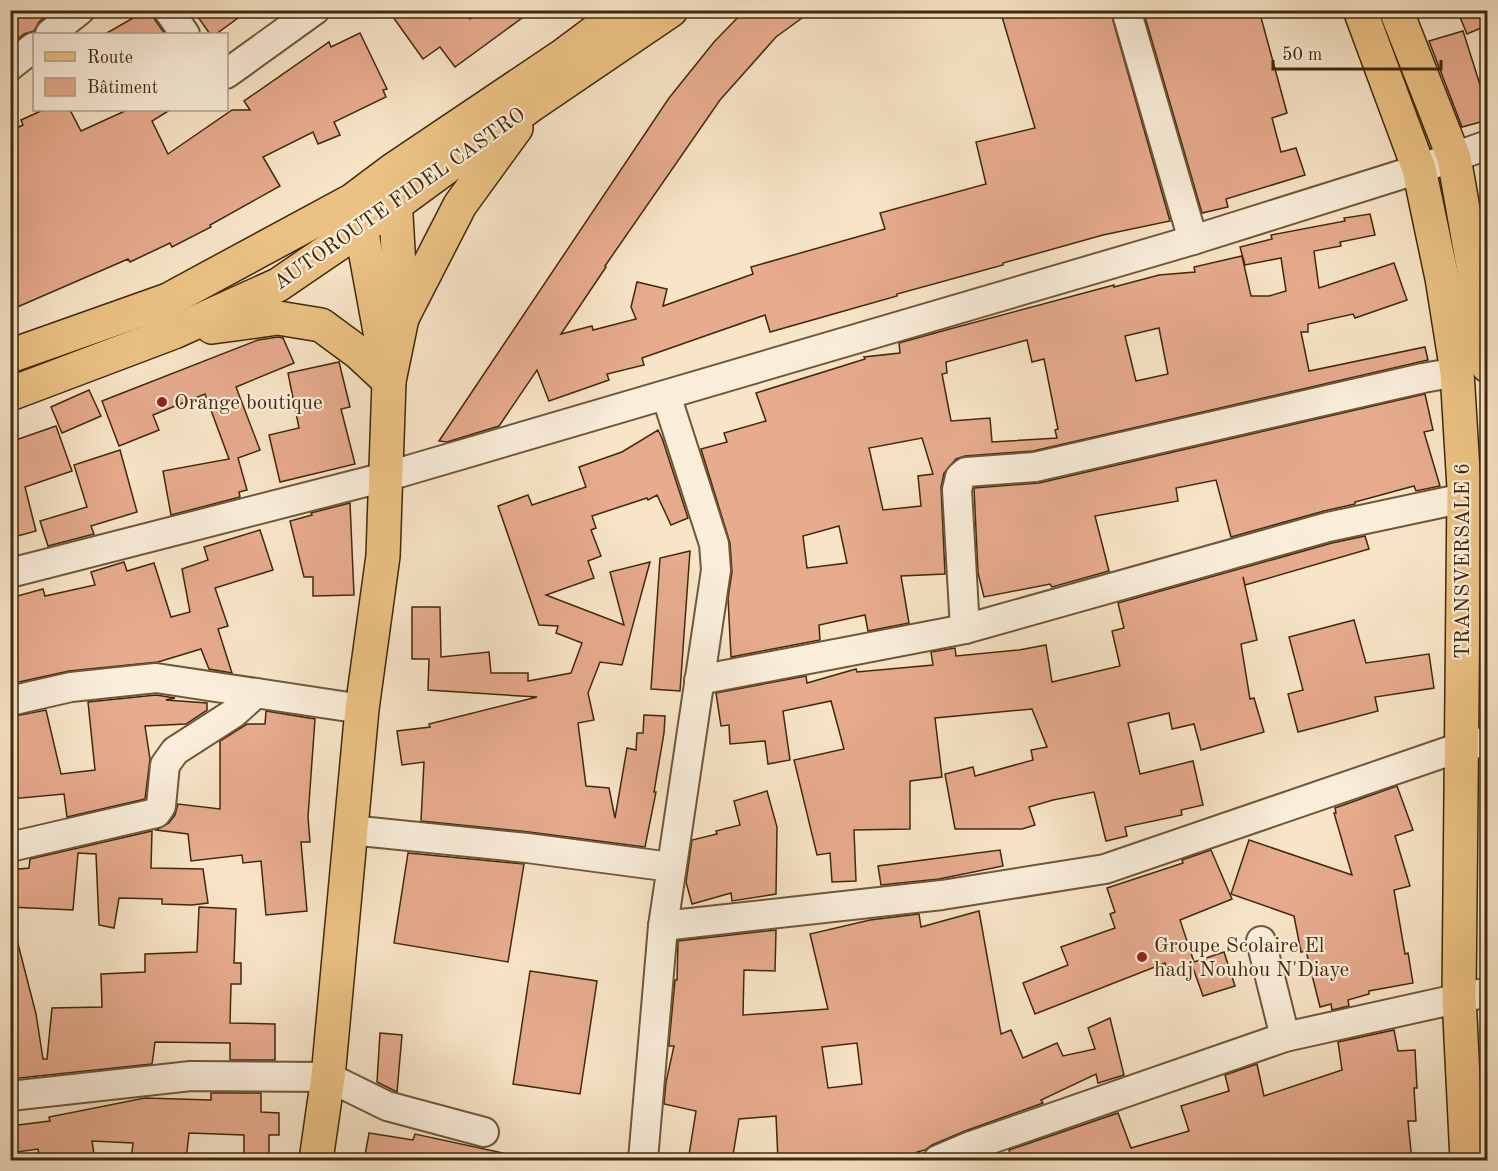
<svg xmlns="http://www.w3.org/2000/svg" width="1498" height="1171" viewBox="0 0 1498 1171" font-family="'Old Standard TT',serif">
	<rect width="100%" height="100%" fill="#f8e5c8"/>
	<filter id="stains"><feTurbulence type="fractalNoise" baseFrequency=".00333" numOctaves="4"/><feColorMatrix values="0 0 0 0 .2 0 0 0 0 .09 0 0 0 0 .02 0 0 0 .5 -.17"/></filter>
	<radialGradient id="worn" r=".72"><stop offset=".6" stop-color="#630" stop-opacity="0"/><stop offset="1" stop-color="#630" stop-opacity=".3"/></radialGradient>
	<g fill="#e7ab8e" stroke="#40290b" stroke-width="1.5" fill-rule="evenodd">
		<path d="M10,10H53L39,22L34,31L24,34L10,45Z"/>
		<path d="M147,10H152L155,20L165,34H105Z"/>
		<path d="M193,10H249L216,34H210Z"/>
		<path d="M388,10H464L470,19L482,10H533L455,67L440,47L423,59Z"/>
		<path d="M745,10H813L776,37L720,100L605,266L606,267L561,334L592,326L593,330L636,319L631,307L637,282L667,289L663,306L753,274L751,267L885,229L880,213L986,184L976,142L1035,128L1000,10H1110L1170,221L1103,235L1003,263V265L897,294V296L770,332L765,315L642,358L644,365L607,374L609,380L549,401L537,370L499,426L447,442L439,441L669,98L714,42Z"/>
		<path d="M1143,10H1259L1287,113L1272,118L1281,152L1296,148L1305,175L1226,199L1228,207L1202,213Z"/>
		<path d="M1457,10H1488V25L1467,34Z"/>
		<path d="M1463,31L1488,110V120L1462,127L1429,41Z"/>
		<path d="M360,33L387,89L383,90L386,97L334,122L340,135L318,144L313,132L263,157L280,186L210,225L211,227L172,247L170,243L130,262L128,259L15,308L10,298V131L23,125L21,120L43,110H70L81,131L127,110H170L152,121L168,154L232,110H250L244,101L329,42L331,47Z"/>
		<path d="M1370,214L1375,235L1340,242L1341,246L1314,251L1319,288L1394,263L1407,300L1355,318L1353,314L1308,324V332H1301L1309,371L1425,347L1428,360L1033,451L965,456L956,459L944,473L941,487L945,574L901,576L909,623L868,631L865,615L819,625L820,640L731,657L728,598L732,572L730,543L701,449L727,442L724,433L766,421L756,393L865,359L864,357L900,353L899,343L946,330L1114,285V287L1159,275L1195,272L1194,267L1242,256L1251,296H1269L1286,291L1281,258L1245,265L1240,247L1272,239L1271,235L1345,221L1344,218ZM1159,328L1168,374L1136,381L1125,336ZM1027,340L1032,362L1044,359L1058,429L1055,430L1057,438L992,442L990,418L951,421L942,374L947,373L946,362ZM922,438L933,474L918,476L921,506L883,510L869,448ZM839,526L847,563L807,568L803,536Z"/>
		<path d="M278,337L283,338L294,363L236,387L260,450L238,458L247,490L239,492L240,497L171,515L163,471L229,459L205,394L153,415L159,430L119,446L102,401L258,340Z"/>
		<path d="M339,362L350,407L341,409L355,464L280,482L269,435L299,428L288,373Z"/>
		<path d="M89,390L101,416L62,433L51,407Z"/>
		<path d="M1425,394L1433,430L1424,432L1440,486L1416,491L1414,486L1355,502V504L1324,511L1231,537L1216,480L1176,488L1178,501L1095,516L1109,571L1052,587L1050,584L984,597L978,573L974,488L1039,483Z"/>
		<path d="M56,426L72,471L25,487L36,531L10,538V442Z"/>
		<path d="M658,430L662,438L688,518L671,525L657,495L648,500L647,498L592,516L596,528L591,530L601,556L588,561L594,578L546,595L624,625L610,572L650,562L622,665L600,662L588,693L594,720L578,723L586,786L609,788L615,818L627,748L636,750L637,733H643L644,715L665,716L664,733L654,792H656L645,847L529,832L421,821L424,762L402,765L397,731L430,727L429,724L537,697L428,690L429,659H412V607H440L441,657L489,652L491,673H528V681L571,673L582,643L556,633L558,626L539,625L498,506L528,495L532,505L586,487L579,467L622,452Z"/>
		<path d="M120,450L137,512L91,526L94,534L48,546L40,521L87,507L74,465Z"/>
		<path d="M350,503L354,595L313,596V577H304L290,521L312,515L311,513Z"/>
		<path d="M260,530L273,570L215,588L228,626L218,629L232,673L209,669L201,649L158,662L69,671L10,684V598L43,589L45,596L95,585L91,572L124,562L127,571L154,563L171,617L190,612L182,569L208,560L204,547Z"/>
		<path d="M1365,536L1369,549L1245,585L1243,577L1257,640L1241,644L1250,699L1254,698L1264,732L1201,750L1194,724L1172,729L1169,713L1128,723L1140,774L1193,761L1203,805L1181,810L1182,815L1125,827L1127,836L1106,841L1094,792L1053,800L1029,807L1035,825L1022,829H955L945,774L973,767L975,776L1033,760L1031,750L1047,747L1032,709L935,718L942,777L910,781V829L854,830L856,881L832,882L830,853L817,855L794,760L844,749L831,701L783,711L790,760L768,764L765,741L730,744L729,725L721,726L716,693L806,676L807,683L856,669L857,672L933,665L931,652L955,648L956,656L1019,650L1046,645L1052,682L1120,666L1112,631L1124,628L1118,603L1332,543Z"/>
		<path d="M690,551L680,691L651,689L660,558Z"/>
		<path d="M1354,620L1366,663L1429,654L1434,688L1375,697L1378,711L1298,732L1288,694L1303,690L1289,637Z"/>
		<path d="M156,695L175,698L166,700L207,703V710L186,724L145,726L150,759L145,799L67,817L64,794L10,799V717L46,710L61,774L95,770L88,702Z"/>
		<path d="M266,711L315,719L308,817L310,842H301L307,911L266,915L261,861L243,863L242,855L191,861L188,834L156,830L169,823L175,815L178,804L220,809V741L247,724H265Z"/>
		<path d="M1397,786L1413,830L1395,836L1410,886L1394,890L1405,954L1408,953L1413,983L1369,991V994L1348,1000L1349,1006L1332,1010L1331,1004L1320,1007L1306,951L1301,952L1294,916L1231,894L1249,840L1352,875L1334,813H1336L1335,808Z"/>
		<path d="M767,791L777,827L776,894L732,901L731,893L692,904L686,882L692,840L717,834L716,831L740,825L734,801Z"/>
		<path d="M152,831L151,868L203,869L208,903L192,905L162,904V899L119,898L114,928L99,925L96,854L78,853L73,910L10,907V870L29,868L30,859Z"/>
		<path d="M1000,850L1003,866L939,879L881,885L878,866Z"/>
		<path d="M1211,850L1232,899L1180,920L1194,962L1224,952L1235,986L1203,996L1192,965L1172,973L1169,967L1167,968L1165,963L1035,1014L1023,983L1068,965L1061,947L1115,928L1110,914L1115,912L1107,888L1183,863L1182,860Z"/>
		<path d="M408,853L524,864L508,962L394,943Z"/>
		<path d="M199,907L236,909L234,963H241V984H231L230,1023L275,1024V1060H230V1043L155,1042L152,1064L10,1079V941L17,940L36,1014L43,1059H47L52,1008L102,1007L101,974L145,972V954L197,952Z"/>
		<path d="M979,911L1001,1034L1011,1030L1023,1058L1057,1043L1063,1056L1095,1049L1088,1028L1110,1018L1124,1075L1098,1083L1096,1074L1041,1100L1043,1103L965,1131L932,1145L925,1150L917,1152L918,1156L898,1161H778L776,1116L739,1119L732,1161H688L696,1111L664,1104L666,1082L674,1046H669V1044L675,980H677L678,941L776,930L775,971L744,970L743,1015L828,1009L810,934L870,920L919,914L921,927ZM857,1043L862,1084L828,1088L822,1047Z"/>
		<path d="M530,971L597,981L580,1094L513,1084Z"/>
		<path d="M1394,1030L1398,1051L1415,1050L1417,1088H1414L1416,1121H1408L1412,1161H1012L1009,1150L1118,1113L1131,1148L1189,1131L1181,1106L1229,1091L1225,1075L1257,1064L1264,1096L1342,1070L1338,1042Z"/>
		<path d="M380,1033L402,1035L397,1092L377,1082Z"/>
		<path d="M211,1093H261V1112L279,1113V1135H269V1161H244V1135L189,1133L186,1161H131L133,1143L92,1141L95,1161H40L38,1149L10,1153V1126L50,1121L49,1117L145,1098L211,1100Z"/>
		<path d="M369,1133L413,1140L415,1134L503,1153L502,1161H364Z"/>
	</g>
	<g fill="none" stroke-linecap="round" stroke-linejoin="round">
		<g stroke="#6e583a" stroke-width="32">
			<g id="minor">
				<path d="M168,10L185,34"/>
				<path d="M1126,10L1193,240"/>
				<path d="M50,34L80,10"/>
				<path d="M10,66L34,47"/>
				<path d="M226,74L315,10"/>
				<path d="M10,573L385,477L1193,240L1419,169L1488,145"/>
				<path d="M965,629L957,490L960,477L966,472L1035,467L1423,378L1457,372"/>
				<path d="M699,680L965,629L1328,527L1464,498L1488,491"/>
				<path d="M10,701L71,687L156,678L362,709"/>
				<path d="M350,830L527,848L671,867"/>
				<path d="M10,847L156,813L161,806L165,765L175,751L234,713L256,693"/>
				<path d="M663,926L942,895L1105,869L1461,747L1488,741"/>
				<path d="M1261,941L1285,1037"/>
				<path d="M10,1096L191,1076L328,1077L387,1106L484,1132"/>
				<path d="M643,1160L663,926L716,570L714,544L666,395"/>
				<path d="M938,1160L971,1146L1285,1037L1488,992"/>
			</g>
		</g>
		<g stroke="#40290b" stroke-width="36">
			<g id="major">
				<path d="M1360,10L1419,169L1442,278L1457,372L1464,488L1459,997L1467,1160"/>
				<path d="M1396,10L1454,158L1474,271L1488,366"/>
				<path d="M354,203L361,228L386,364"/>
				<path d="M316,1160L328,1077L362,709L383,556L389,381L402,318L394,181"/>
			</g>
		</g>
		<g stroke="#40290b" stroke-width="36">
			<g id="highway">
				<path d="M402,318L460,205L516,128"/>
				<path d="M212,327L278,318L321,325L359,353L389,381"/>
				<path d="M10,356L168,300L353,200L393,170L564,55L624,10"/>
				<path d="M10,394L174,332L278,285L395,205L534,103L671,10"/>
			</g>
		</g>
		<use href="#minor" stroke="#faeedb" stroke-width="28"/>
		<use href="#major" stroke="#ecc284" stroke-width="33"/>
		<use href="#highway" stroke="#ecc284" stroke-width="33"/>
	</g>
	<g fill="#8f2418" stroke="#faeedb" stroke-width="2">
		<circle cx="162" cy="402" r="6"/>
		<circle cx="1142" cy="957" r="6"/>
	</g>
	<g text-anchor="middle" stroke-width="4.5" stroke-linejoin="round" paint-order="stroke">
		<g font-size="21" fill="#40290b" stroke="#faeedb">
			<text transform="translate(399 198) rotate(-35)" y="7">AUTOROUTE FIDEL CASTRO</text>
			<text transform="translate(1462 561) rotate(-90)" y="7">TRANSVERSALE 6</text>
		</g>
		<g font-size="21" fill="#40290b" stroke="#faeedb" text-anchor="start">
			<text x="174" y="409">Orange boutique</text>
			<text x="1154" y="952">Groupe Scolaire El<tspan x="1154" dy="24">hadj Nouhou N'Diaye</tspan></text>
		</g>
	</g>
	<rect width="1498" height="1171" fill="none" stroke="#f8e5c8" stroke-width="36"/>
	<rect x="12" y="12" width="1474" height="1147" fill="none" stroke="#40290b" stroke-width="3"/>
	<rect x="18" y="18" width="1462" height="1135" fill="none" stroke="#40290b" stroke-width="1.5"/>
	<rect x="33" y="33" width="195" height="78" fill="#faeedb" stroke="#b09f88" stroke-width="1.5"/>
	<rect x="45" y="52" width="30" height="9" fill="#ecc284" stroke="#b09f88" stroke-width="1.5"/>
	<text x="87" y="63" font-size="18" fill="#40290b">Route</text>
	<rect x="45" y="78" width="30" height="18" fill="#e7ab8e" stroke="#b09f88" stroke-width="1.5"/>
	<text x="87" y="93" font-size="18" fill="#40290b">Bâtiment</text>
	<path d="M1273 60v9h168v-9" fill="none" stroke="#40290b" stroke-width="3"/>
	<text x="1282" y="60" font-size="18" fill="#40290b" stroke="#faeedb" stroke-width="4.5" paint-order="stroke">50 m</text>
	<rect width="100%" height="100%" filter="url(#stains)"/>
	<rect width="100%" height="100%" fill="url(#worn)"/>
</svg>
